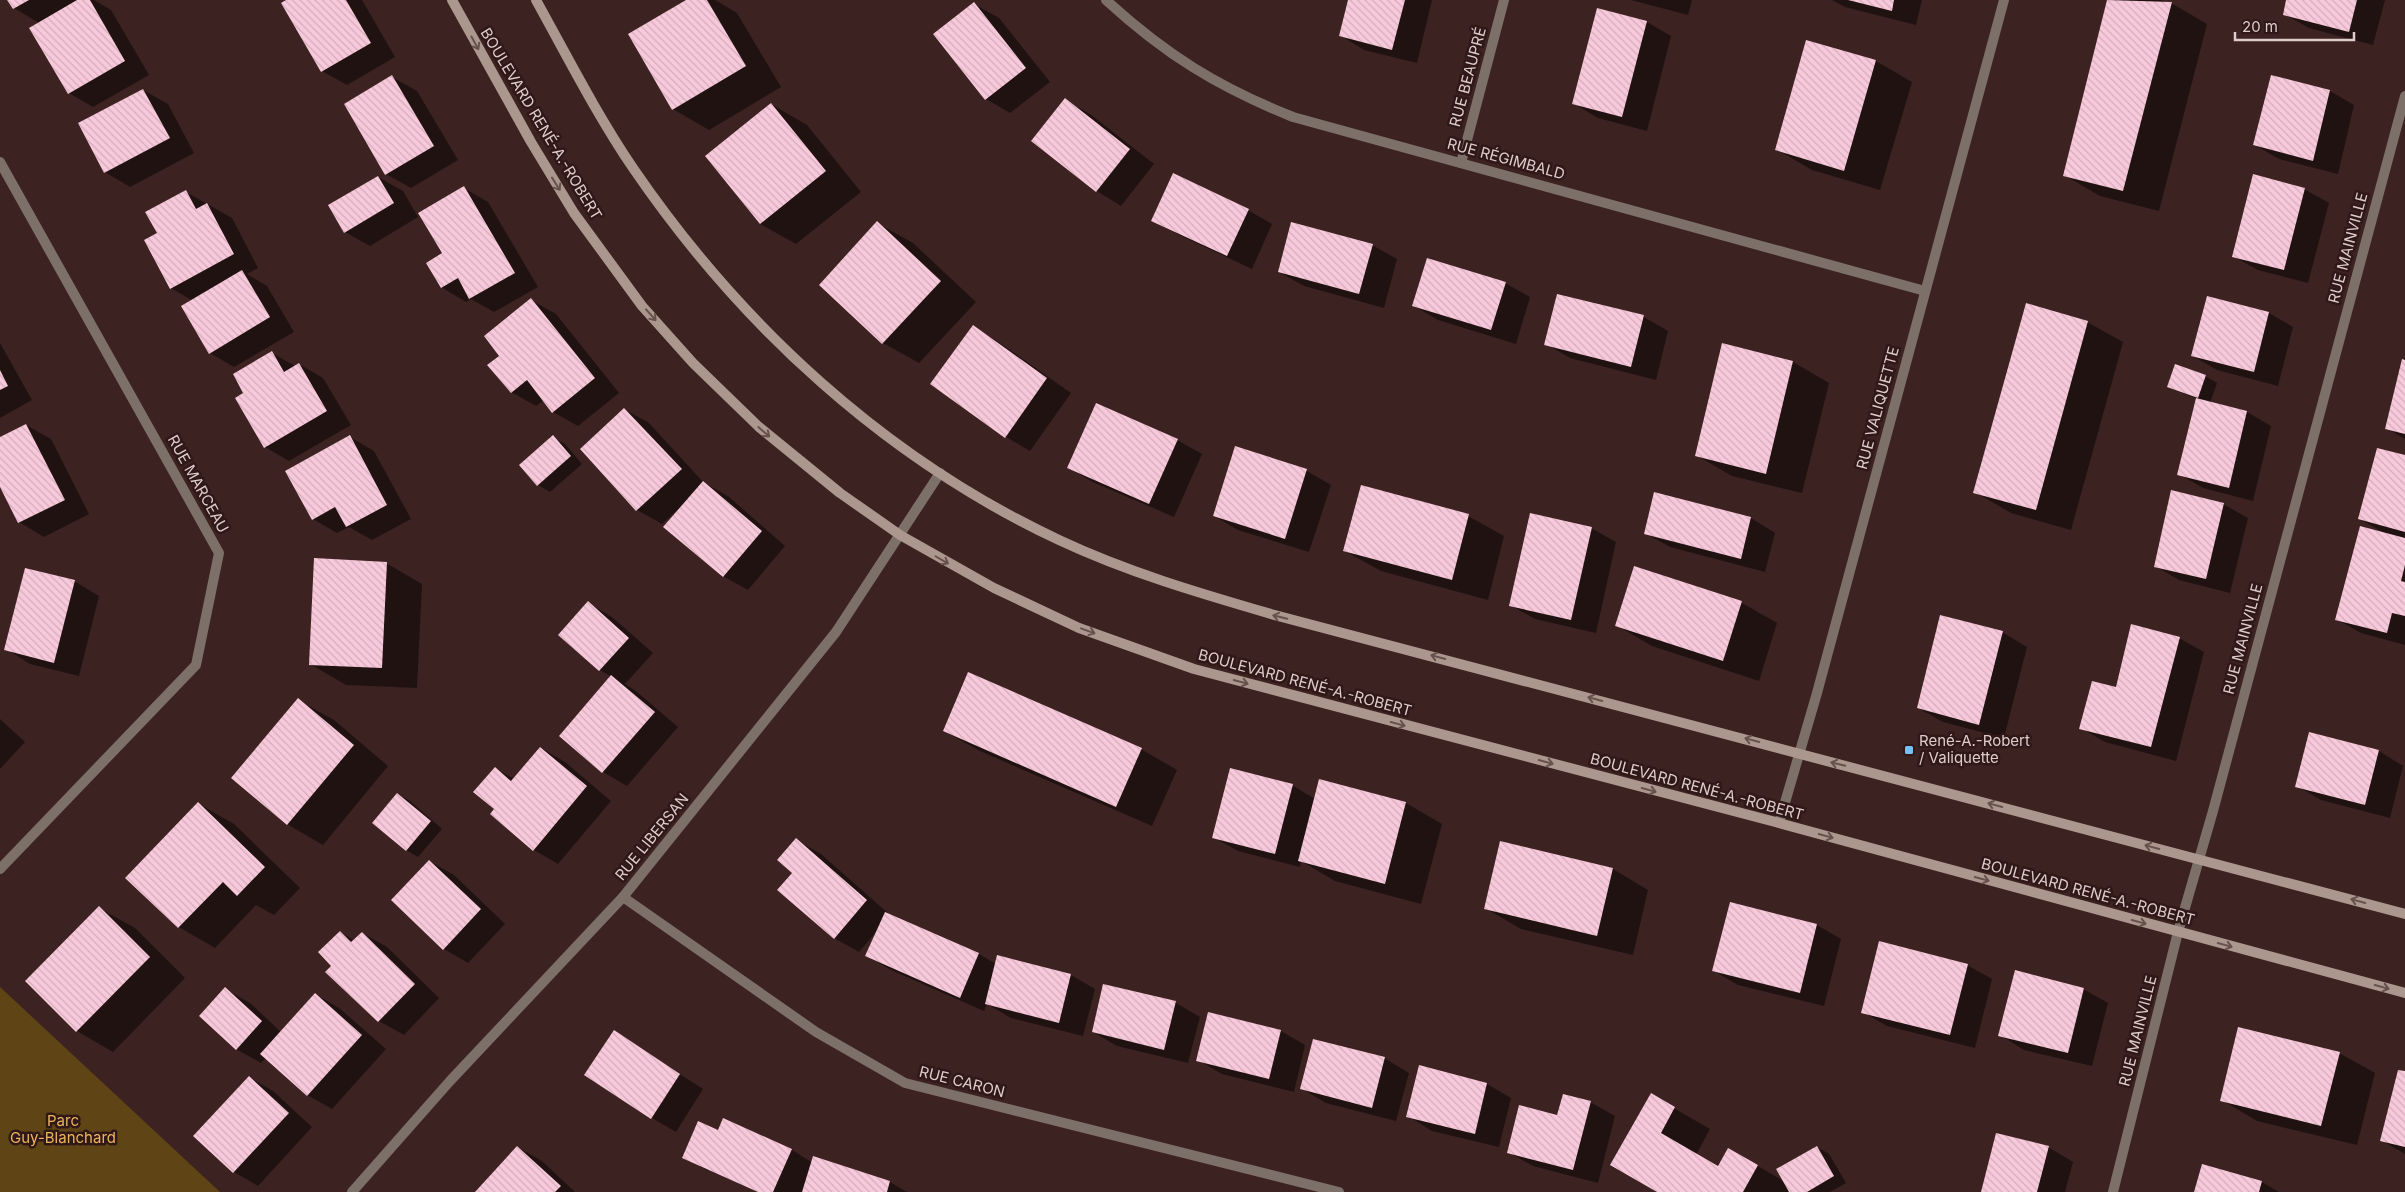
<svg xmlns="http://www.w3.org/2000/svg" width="2405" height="1192" viewBox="0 0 2405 1192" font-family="Inter,sans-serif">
	<defs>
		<pattern id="building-back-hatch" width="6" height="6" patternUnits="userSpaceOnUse" patternTransform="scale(1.25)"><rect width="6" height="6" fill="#f7c9da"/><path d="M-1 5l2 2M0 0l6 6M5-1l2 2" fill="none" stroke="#d3adbb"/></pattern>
	</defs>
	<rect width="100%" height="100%" fill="#3c2221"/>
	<path fill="#5f4515" d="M0,987L220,1192H0Z"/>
	<g fill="#0007">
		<path d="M9,0H94L111,10L149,75L93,107L69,93L39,23L14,8Z"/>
		<path d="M289,0H362L395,57L347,85L322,71Z"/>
		<path d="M689,0H715L737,13L781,87L709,130L673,109Z"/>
		<path d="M1349,0H1432L1417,63L1364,50L1340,35Z"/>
		<path d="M1631,0H1692L1688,15Z"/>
		<path d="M1832,0H1922L1916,25L1845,7Z"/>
		<path d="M2109,0H2160L2171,3L2207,24L2159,211L2100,196L2064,175Z"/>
		<path d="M2288,0H2385L2373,45L2309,28L2284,14Z"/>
		<path d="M974,4L999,18L1050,82L1010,113L986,99Z"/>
		<path d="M1598,9L1647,22L1671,36L1647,131L1598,118L1573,103Z"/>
		<path d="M1807,41L1876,61L1912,82L1880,190L1812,170L1776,149Z"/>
		<path d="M392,77L417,91L458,160L411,188L386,174Z"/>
		<path d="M2272,77L2330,91L2354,105L2338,174L2279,159L2255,145Z"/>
		<path d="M143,90L168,104L194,153L130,187L105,172L80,124Z"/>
		<path d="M1065,100L1090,114L1154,164L1121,206L1097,191L1033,140Z"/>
		<path d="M771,104L807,125L861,192L796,244L760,224Z"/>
		<path d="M378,177L403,191L418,217L370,246L345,232Z"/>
		<path d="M464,188L488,202L538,287L494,312L471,299L466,302L441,287L443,254Z"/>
		<path d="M2304,189L2329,203L2308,283L2258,270L2233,256Z"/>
		<path d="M186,192L232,218L258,268L247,274L267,286L294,332L234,367L210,353L193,301L171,288Z"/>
		<path d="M1248,210L1272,224L1252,269L1177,234L1153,220Z"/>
		<path d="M877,223L913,243L976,302L919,363L883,343Z"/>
		<path d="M1372,245L1397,259L1384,308L1304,286L1279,272Z"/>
		<path d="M1505,283L1530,297L1516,344L1438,320L1414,306Z"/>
		<path d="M531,300L556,314L619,393L578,426L553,412L544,400L536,406L511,392L501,356Z"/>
		<path d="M2269,313L2293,327L2278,386L2217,370L2193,356Z"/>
		<path d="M1644,317L1668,331L1656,380L1570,358L1546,344Z"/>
		<path d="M2087,322L2123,342L2071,530L2011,513L1975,492Z"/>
		<path d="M973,327L997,341L1071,393L1030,451L1006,437Z"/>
		<path d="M0,343L32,400L0,418Z"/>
		<path d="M1723,344L1793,362L1829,383L1802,493L1732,476L1696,455Z"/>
		<path d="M272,353L295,366L299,364L323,378L351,425L289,461L265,447L245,393Z"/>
		<path d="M2405,361V439L2386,428Z"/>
		<path d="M2205,376L2217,383L2210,403L2247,412L2271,426L2253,501L2203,488L2179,474L2197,399L2168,387Z"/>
		<path d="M624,409L649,423L704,483L728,496L785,546L748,590L723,576L677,510L662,524L637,510L581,449Z"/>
		<path d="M26,425L51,439L89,514L44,537L19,522L0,484V439Z"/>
		<path d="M350,437L374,451L411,519L372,540L349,527L337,533L313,519Z"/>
		<path d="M553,437L565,444L582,464L550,492L538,485L521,466Z"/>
		<path d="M1177,440L1202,454L1174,517L1093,482L1069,468Z"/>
		<path d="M1236,448L1307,471L1331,485L1309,552L1238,530L1214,516Z"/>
		<path d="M2405,456V645L2361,633L2336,619L2384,533L2360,519Z"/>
		<path d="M1655,494L1751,518L1775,533L1765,572L1670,547L1645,533Z"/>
		<path d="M2223,504L2248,518L2230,593L2179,580L2155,566Z"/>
		<path d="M1468,516L1504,536L1488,600L1381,571L1345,551Z"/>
		<path d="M1591,528L1616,542L1596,633L1535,619L1510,605Z"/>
		<path d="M386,563L422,584L417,688L346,685L310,664Z"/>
		<path d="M1635,568L1742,603L1777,623L1759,681L1652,646L1616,625Z"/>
		<path d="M74,581L99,596L79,676L30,664L6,649Z"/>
		<path d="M588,603L612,617L653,653L625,684L636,691L678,727L627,786L603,772L561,736L612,677L600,670L560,634Z"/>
		<path d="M2002,632L2027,647L2004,738L1943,722L1918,708Z"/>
		<path d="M2179,638L2204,652L2176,761L2105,742L2081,728Z"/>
		<path d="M298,700L334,720L388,766L323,845L287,824L232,778Z"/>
		<path d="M0,719L25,742L0,769Z"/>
		<path d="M944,731L1141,749L1177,770L1152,826L980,751Z"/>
		<path d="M2310,734L2379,751L2403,766L2390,818L2321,800L2297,786Z"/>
		<path d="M541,748L565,762L611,801L558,864L534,850L491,814L496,809L495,768L514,779Z"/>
		<path d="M1320,781L1406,803L1442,824L1421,904L1335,881L1301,861L1300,867L1238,851L1213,837L1292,785L1315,799Z"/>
		<path d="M398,794L410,801L442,829L418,857L406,850Z"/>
		<path d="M199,804L234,824L300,888L274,915L256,905L215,948L179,927L127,878Z"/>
		<path d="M796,840L821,854L890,915L979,954L996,964L998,957L1071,975L1095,989L1083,1036L1011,1018L987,1004L984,1011L891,970L867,956L877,931L859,952L834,938L794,873Z"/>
		<path d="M1500,843L1613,869L1648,890L1633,955L1521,929L1485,908Z"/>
		<path d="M429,861L454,875L505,924L468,963L444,949Z"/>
		<path d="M99,908L135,928L185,978L113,1052L77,1031L26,981Z"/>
		<path d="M1817,925L1841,939L1824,1006L1738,985L1714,971Z"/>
		<path d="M340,932L355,941L362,933L387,947L439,998L404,1035L379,1021L327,972L333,966Z"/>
		<path d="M1967,965L1992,979L1975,1048L1887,1026L1863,1012Z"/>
		<path d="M225,989L250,1003L281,1032L315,994L339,1008L386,1049L332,1109L307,1095L266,1058L261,1063L236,1049Z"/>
		<path d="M2083,989L2108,1003L2092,1066L2024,1050L2000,1035Z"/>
		<path d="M1176,1003L1200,1017L1188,1063L1117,1046L1093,1032Z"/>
		<path d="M1281,1031L1305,1045L1294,1092L1222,1074L1198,1060Z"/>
		<path d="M614,1032L703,1089L676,1132L652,1118Z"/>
		<path d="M2339,1053L2375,1073L2357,1145L2257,1121L2222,1100Z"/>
		<path d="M1384,1058L1409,1073L1396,1121L1326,1103L1301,1088Z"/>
		<path d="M1420,1067L1487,1084L1511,1098L1499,1147L1432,1131L1408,1116Z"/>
		<path d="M2405,1073V1154L2381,1140Z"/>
		<path d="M249,1077L273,1091L312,1127L258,1186L234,1172Z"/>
		<path d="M1651,1095L1710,1129L1696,1155L1719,1168L1729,1149L1785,1182L1817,1147L1829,1154L1846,1183L1830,1192H1659Z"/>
		<path d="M1590,1102L1615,1116L1598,1183L1533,1166L1508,1152L1558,1116Z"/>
		<path d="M724,1120L792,1150L813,1163L890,1182L907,1192H761L708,1168V1171L754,1192L708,1171L684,1157L719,1131Z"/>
		<path d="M517,1147L542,1161L575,1192H476Z"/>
		<path d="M2048,1147L2073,1162L2065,1192H1982Z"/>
		<path d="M2262,1182L2279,1192H2196Z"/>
	</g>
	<g fill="url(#building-back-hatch)">
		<path d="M7,0H29L13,9Z"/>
		<path d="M77,0H90L125,61L68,94L29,28Z"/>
		<path d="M286,0H346L371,43L321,72L281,3Z"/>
		<path d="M686,0H707L746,66L672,110L628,34Z"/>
		<path d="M1348,0H1405L1392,50L1339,36Z"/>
		<path d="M1848,0H1894L1892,11Z"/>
		<path d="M2107,0L2172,2L2123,191L2063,176Z"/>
		<path d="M2286,0H2357L2349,32L2283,15Z"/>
		<path d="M974,2L1026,68L985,100L933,34Z"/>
		<path d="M1597,8L1647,21L1622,117L1572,104Z"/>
		<path d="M1806,40L1876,60L1844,171L1775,150Z"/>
		<path d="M392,75L434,146L385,175L344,104Z"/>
		<path d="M2271,75L2330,90L2313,161L2253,145Z"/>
		<path d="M143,89L170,138L104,173L78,123Z"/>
		<path d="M1065,98L1130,149L1096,192L1031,141Z"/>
		<path d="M771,103L826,171L760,224L705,156Z"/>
		<path d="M1173,173L1249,209L1227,256L1151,221Z"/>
		<path d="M2253,174L2305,188L2284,270L2232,257Z"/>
		<path d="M378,176L394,203L344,233L328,205Z"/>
		<path d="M464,186L515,273L469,299L458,278L441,288L426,263L442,253L418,213Z"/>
		<path d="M186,190L196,209L207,203L234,254L170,289L144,240L157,233L145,212Z"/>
		<path d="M877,221L941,281L882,344L819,285Z"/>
		<path d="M1291,222L1373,244L1359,294L1278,272Z"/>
		<path d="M1427,258L1506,282L1491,330L1412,306Z"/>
		<path d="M242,270L270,317L209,354L181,306Z"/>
		<path d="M1557,294L1644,315L1631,367L1544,345Z"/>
		<path d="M2207,296L2269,312L2254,372L2191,356Z"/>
		<path d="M531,298L595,378L552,413L527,380L511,393L487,365L499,356L484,336Z"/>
		<path d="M2026,303L2088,321L2036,510L1973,493Z"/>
		<path d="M973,325L1047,378L1005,438L930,384Z"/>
		<path d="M1722,343L1793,361L1766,474L1695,456Z"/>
		<path d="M272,351L284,372L299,363L327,411L264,448L235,398L243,393L233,374Z"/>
		<path d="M2402,359L2405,360V434L2385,429Z"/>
		<path d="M2175,364L2206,375L2198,398L2167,387Z"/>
		<path d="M0,370L8,386L0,390Z"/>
		<path d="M2196,398L2247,411L2229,488L2177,475Z"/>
		<path d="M1096,403L1178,439L1149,504L1067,468Z"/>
		<path d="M624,408L682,469L636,511L580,449Z"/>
		<path d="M26,424L65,500L18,523L0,487V437Z"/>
		<path d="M350,435L387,505L346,527L335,507L312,520L285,471Z"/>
		<path d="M553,435L571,456L537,486L519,465Z"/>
		<path d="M1235,446L1307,469L1285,539L1213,516Z"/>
		<path d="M2377,448L2405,455V532L2358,519Z"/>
		<path d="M703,481L762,531L723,577L663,527Z"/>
		<path d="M1361,485L1469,514L1452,580L1343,551Z"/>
		<path d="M2171,490L2224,503L2206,579L2154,567Z"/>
		<path d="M1654,492L1751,517L1741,559L1644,534Z"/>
		<path d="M1530,513L1592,527L1571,620L1509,606Z"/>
		<path d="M2360,526L2405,538V565L2401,581L2405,582V616L2392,613L2387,633L2335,620Z"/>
		<path d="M314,558L387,562L382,668L309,665Z"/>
		<path d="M1634,566L1742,601L1723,661L1615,626Z"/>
		<path d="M25,568L75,580L54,663L4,650Z"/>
		<path d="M588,601L629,638L599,671L558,635Z"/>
		<path d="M1940,615L2003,631L1979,725L1917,708Z"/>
		<path d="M2131,624L2180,637L2151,747L2079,729L2092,681L2116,687Z"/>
		<path d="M968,672L1142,748L1116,807L943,731Z"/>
		<path d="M611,675L655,712L602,773L559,736Z"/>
		<path d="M298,698L354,745L287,825L231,778Z"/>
		<path d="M2309,732L2379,750L2365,805L2295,787Z"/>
		<path d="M540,747L587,786L533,851L490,814L494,809L473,792L495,767L511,781Z"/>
		<path d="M1230,768L1293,784L1275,854L1212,838Z"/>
		<path d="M1319,779L1406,802L1385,884L1298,861Z"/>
		<path d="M397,793L431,821L406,851L372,823Z"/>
		<path d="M198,802L265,867L237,896L223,882L178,928L125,878Z"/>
		<path d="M796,838L867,900L834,939L777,890L792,873L777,860Z"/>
		<path d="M1500,841L1613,868L1597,936L1484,909Z"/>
		<path d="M429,860L481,909L443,950L391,900Z"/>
		<path d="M1730,902L1817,924L1800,993L1712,971Z"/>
		<path d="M99,906L150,957L76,1032L25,981Z"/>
		<path d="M885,912L979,953L960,998L865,956Z"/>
		<path d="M340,931L351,942L362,932L415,984L378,1022L325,972L331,966L318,952Z"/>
		<path d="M1879,941L1968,964L1950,1035L1861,1013Z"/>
		<path d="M997,955L1071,974L1059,1023L985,1004Z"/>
		<path d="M2015,970L2084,988L2068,1053L1998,1036Z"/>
		<path d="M1103,984L1176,1001L1164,1050L1092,1032Z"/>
		<path d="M225,987L262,1021L236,1050L199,1016Z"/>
		<path d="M315,993L362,1035L307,1096L260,1054Z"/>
		<path d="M1208,1012L1281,1030L1269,1079L1196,1061Z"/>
		<path d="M2238,1027L2340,1052L2321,1126L2220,1101Z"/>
		<path d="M614,1030L680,1074L651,1119L584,1075Z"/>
		<path d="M1313,1039L1385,1057L1372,1108L1300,1089Z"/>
		<path d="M1419,1065L1487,1083L1475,1134L1406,1117Z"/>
		<path d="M2398,1070L2405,1071V1147L2380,1141Z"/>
		<path d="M249,1076L289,1113L233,1173L193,1136Z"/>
		<path d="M1651,1093L1675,1107L1661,1133L1718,1166L1728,1148L1758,1165L1743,1192H1657L1610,1165Z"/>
		<path d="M1563,1094L1591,1101L1573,1170L1507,1153L1519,1105L1557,1115Z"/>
		<path d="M723,1118L792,1149L773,1192H758L682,1158L698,1121L718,1130Z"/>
		<path d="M1996,1133L2049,1146L2037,1192H1981Z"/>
		<path d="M517,1146L561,1186L555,1192H475Z"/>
		<path d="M1817,1146L1834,1176L1807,1192H1789L1776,1169Z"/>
		<path d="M813,1156L890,1181L887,1192H802Z"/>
		<path d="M2202,1164L2262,1181L2259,1192H2194Z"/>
	</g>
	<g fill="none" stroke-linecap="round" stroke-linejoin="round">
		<g stroke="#7c7069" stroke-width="10">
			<path d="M1106,0C1166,55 1218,87 1293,117L1925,291"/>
			<path d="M0,162L219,553L196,665L0,869"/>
			<path d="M1461,163L1504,0"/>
			<path d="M1779,823L1817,693L2004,0"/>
			<path d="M623,897L816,1032L905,1083L1339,1192"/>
			<path d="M352,1192L450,1081L623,897L836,632L940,473"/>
			<path d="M2113,1192L2178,932L2213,811L2405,96"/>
		</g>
		<g stroke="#ab978d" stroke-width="10">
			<path d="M452,0L531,142L574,213L642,306L693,363L759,427L840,493L900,535L994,588L1079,628L1194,669L1779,823L2405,993"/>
			<path d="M536,0C567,56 597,115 633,168C741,326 886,459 1059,540C1127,572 1199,593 1271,614L2405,914"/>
		</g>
	</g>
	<defs><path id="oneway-shaft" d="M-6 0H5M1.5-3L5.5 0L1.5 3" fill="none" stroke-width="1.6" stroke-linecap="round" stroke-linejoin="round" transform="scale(1.25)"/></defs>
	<g stroke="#68514d">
		<use href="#oneway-shaft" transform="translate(475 43) rotate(61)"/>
		<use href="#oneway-shaft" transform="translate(556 184) rotate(58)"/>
		<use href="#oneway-shaft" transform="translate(651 315) rotate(49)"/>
		<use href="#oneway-shaft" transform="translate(764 432) rotate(41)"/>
		<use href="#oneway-shaft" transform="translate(942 560) rotate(30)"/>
		<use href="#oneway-shaft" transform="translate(1280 617) rotate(-166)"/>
		<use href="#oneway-shaft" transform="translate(1088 631) rotate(20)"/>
		<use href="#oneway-shaft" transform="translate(1438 657) rotate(-165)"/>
		<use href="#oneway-shaft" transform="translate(1241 682) rotate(15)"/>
		<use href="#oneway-shaft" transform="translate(1595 699) rotate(-165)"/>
		<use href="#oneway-shaft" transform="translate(1398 724) rotate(15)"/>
		<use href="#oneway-shaft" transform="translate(1752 740) rotate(-165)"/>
		<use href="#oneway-shaft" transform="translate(1546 762) rotate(15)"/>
		<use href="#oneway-shaft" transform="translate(1838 764) rotate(-166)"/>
		<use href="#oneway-shaft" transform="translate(1649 790) rotate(15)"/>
		<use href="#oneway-shaft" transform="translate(1995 805) rotate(-165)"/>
		<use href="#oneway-shaft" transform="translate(1826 836) rotate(15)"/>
		<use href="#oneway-shaft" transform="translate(2152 847) rotate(-165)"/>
		<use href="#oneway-shaft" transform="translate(1982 879) rotate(15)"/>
		<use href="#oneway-shaft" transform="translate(2358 901) rotate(-165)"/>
		<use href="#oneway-shaft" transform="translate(2139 922) rotate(15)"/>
		<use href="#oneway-shaft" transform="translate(2225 945) rotate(15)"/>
		<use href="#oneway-shaft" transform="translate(2382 987) rotate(15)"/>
	</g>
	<rect fill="#75c0f6" stroke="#311818" stroke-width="2" x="1904" y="745" width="10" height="10" rx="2.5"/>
	<g text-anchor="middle" stroke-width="5" stroke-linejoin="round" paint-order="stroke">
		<g font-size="15" fill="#decccb" stroke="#311818">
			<text transform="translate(1468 77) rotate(-75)" y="5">RUE BEAUPRÉ</text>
			<text transform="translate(541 124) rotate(59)" y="5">BOULEVARD RENÉ-A.-ROBERT</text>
			<text transform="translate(1506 159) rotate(15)" y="5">RUE RÉGIMBALD</text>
			<text transform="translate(2348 248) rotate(-75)" y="5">RUE MAINVILLE</text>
			<text transform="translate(1878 408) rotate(-75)" y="5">RUE VALIQUETTE</text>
			<text transform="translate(198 484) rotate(61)" y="5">RUE MARCEAU</text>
			<text transform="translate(2243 639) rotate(-75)" y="5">RUE MAINVILLE</text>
			<text transform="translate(1305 683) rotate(15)" y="5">BOULEVARD RENÉ-A.-ROBERT</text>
			<text transform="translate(1697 787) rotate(15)" y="5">BOULEVARD RENÉ-A.-ROBERT</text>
			<text transform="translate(652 837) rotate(-51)" y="5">RUE LIBERSAN</text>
			<text transform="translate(2088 892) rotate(15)" y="5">BOULEVARD RENÉ-A.-ROBERT</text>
			<text transform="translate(2138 1031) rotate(-76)" y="5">RUE MAINVILLE</text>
			<text transform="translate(962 1082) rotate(14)" y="5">RUE CARON</text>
		</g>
		<g font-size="15" fill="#decccb" stroke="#311818" text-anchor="start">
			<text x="1919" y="746">René-A.-Robert<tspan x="1919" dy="17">/ Valiquette</tspan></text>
		</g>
		<g font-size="15" fill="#ebb55c" stroke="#311818">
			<text x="63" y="1126">Parc<tspan x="63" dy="17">Guy-Blanchard</tspan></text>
		</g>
	</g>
	<path d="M2235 32v8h119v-8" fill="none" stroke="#decccb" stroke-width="2.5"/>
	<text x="2242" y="32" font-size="15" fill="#decccb" stroke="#311818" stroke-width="4" paint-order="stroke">20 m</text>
</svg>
